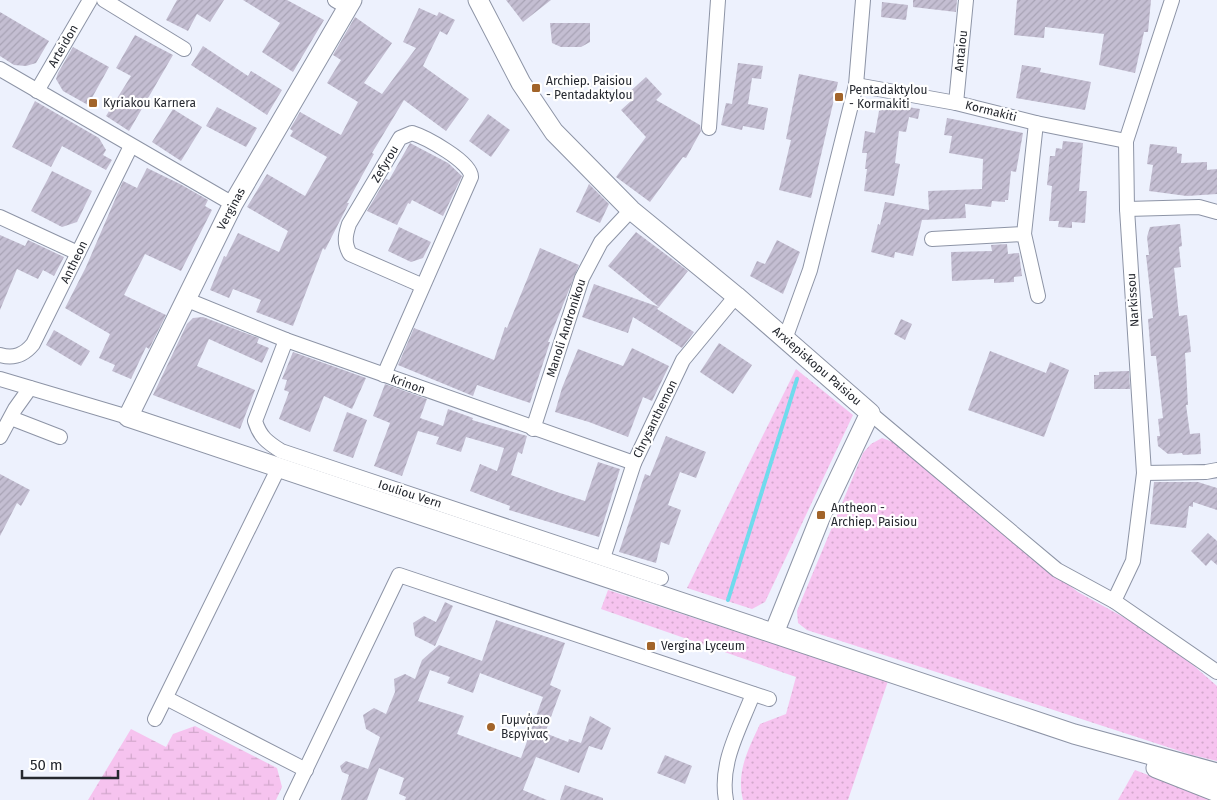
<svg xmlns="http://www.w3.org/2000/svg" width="1217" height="800" viewBox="0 0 1217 800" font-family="'Fira Sans',sans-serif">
	<defs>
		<pattern id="grass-dots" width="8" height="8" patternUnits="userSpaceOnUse" patternTransform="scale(1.25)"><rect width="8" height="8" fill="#f6c3ef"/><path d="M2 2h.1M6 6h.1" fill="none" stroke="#d3a8cd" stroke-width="1.8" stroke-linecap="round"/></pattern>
		<pattern id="wetland-marsh" width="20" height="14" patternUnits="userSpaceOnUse" patternTransform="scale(1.25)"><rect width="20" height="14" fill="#f6c3ef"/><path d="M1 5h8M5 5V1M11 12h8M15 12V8" fill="none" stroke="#d3a8cd"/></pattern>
		<pattern id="building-hatch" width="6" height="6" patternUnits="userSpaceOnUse" patternTransform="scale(1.25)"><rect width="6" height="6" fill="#c4bed2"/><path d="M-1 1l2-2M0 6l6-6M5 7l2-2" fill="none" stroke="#a8a3b5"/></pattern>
	</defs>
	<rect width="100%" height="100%" fill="#edf1fd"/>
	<g fill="url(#grass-dots)">
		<path d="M796,369L853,415L765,602L752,609L687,588Z"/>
		<path d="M882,438L896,443L1014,543L1078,592L1134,623L1193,665L1217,686V761L1192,755L807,630L798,623L797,611L863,453L871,444Z"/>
		<path d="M608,590L888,681L848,800H743C736,772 748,750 760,724L786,714L796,677L601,609Z"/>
		<path d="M1135,770L1214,800H1118Z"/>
	</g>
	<path fill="url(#wetland-marsh)" d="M195,726L277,768L282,787L276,800H88L131,729L166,747L173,734Z"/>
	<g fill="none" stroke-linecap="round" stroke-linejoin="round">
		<path stroke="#70dbed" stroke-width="4" d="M728,600L797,379"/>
	</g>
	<g fill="url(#building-hatch)" fill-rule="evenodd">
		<path d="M177,0H224L210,22L197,14L188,31L166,20Z"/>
		<path d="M243,0H287L324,20L293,72L262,52L280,23Z"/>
		<path d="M506,0H551L523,22Z"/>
		<path d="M913,0H957L956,12L913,7Z"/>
		<path d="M1017,0H1151L1148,32H1144L1135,73L1099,65L1104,34L1045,27L1044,38L1014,35Z"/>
		<path d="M882,2L908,5L906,20L881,17Z"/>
		<path d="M419,8L437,16L439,12L455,20L447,35L440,31L423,66L469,99L446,131L404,100L372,153L374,154L347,203H349L325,250L323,248L293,326L256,312L261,300L233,289L229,298L210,290L224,256L226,257L238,233L279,252L288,231L247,207L267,174L305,196L327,157L290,136L293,131L290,129L300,112L341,135L358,102L327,83L341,60L333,55L355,17L392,43L364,83L382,94L416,48L403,42Z"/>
		<path d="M0,12L49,41L36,63L26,66L14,65L0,56Z"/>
		<path d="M550,23H590V42L581,47H561L552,43Z"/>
		<path d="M135,35L173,55L129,131L106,116L131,76L116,68Z"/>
		<path d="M203,46L248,76L251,71L282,90L267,115L191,65Z"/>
		<path d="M73,47L109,67L88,105L63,91L56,79L58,73Z"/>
		<path d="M738,63L763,66L761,79L752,78L748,104L768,108L764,130L743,126L742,130L721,125L726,103L732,104Z"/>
		<path d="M1022,65L1041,68L1040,72L1091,82L1085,110L1016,98Z"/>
		<path d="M799,74L838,82L811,198L779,190L791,140L786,139Z"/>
		<path d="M646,77L662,94L656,100L700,125L701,131L686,158L683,157L650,202L616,177L646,137L621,110L631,101L626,95Z"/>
		<path d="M35,101L99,138L106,150L103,155L112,160L106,170L62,146L51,167L12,147Z"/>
		<path d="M884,103L920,109L918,119L909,117L906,132L899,131L895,163L900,164L894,196L864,191L867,169H865L867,153H862L865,131L875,133L879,111L883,109Z"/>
		<path d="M217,107L257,128L246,147L206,126Z"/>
		<path d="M173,109L202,127L181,161L152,142Z"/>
		<path d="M488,114L510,130L491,157L469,141Z"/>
		<path d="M947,118L1023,133L1016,172L1011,171L1008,200H1005V202L992,201L991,207L965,204L966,218L922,220L913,256L895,252L894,258L871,252L878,224L880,225L885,202L929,210L928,191L982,189L983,159L949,153L952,136L944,135Z"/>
		<path d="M1063,141L1083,143L1079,191H1087L1085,223L1072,222V228L1058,227L1059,221H1049L1052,186L1047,185L1050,156H1055L1056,148L1062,149Z"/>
		<path d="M410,143L448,163L462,176L443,216L412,200L410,204L408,203L397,225L367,211L386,179L389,180Z"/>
		<path d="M1150,144L1177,147V153L1182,154L1181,163L1207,162V170L1217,169V194L1187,196L1149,191L1153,165L1147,164Z"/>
		<path d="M147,168L180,184L208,200L205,206L212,210L181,271L145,254L124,295L166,315L149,349L146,347L131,379L112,371L115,365L99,358L110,334L65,308L86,267L123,181L137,188Z"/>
		<path d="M52,171L92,191L77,222L62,227L31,211Z"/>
		<path d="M589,184L609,204L600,223L576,212Z"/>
		<path d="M1180,224L1182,246L1179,247L1181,267L1174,268L1179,316L1187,315L1191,352L1185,353L1188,405H1186L1190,434L1200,433L1201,454L1183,455L1182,453L1168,454L1158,446L1157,436H1160L1158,419L1163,418L1156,356H1151L1148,319L1153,318L1146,255H1149L1147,237L1150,227Z"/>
		<path d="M399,227L431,242L423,258L411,262L388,251Z"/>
		<path d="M636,232L688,271L659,307L608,266Z"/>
		<path d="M0,235L25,246L28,240L64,257L54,276L43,270L38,279L17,269L0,310Z"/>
		<path d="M777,240L800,252L783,294L750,276L757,261L765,264Z"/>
		<path d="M1007,244L1008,254L1019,253L1022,276L1014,277V282L994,283V279L952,281L951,252L992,251L991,245Z"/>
		<path d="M540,248L579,265L548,342H550L530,403L477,385L473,396L398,365L414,328L494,360L505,327L507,328Z"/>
		<path d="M594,284L659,307L657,309L694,332L682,348L633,317L628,333L582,317Z"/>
		<path d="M203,317L259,338L257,343L269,348L262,363L209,339L197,366L255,390L240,429L153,395L187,324L193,318Z"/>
		<path d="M901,319L912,324L905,340L894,334Z"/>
		<path d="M54,330L90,351L81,366L46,345Z"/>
		<path d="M719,343L752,365L733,394L700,372Z"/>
		<path d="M632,348L669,366L652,401L643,397L628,437L589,422L555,412L562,388L578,349L623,366Z"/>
		<path d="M990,351L1046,373L1050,362L1069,370L1044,437L968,410Z"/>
		<path d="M293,352L366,378L352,409L324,396L310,432L279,419L289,392L284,390L287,380L282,379Z"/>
		<path d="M1129,371L1130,389H1094V375H1099V372Z"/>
		<path d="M385,384L427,399L420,418L443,426L448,409L473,418L472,420L527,436L522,454L518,452L511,475L557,492L585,501L598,462L620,469L599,537L509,510L510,506L470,491L480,464L497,471L504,448L466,437L461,452L436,444L439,437L418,431L402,476L374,466L390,423L373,416Z"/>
		<path d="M347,412L367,420L353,458L333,451Z"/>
		<path d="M666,436L706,452L696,478L680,472L668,505L681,510L669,545L661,542L656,563L619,552L645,474L650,476Z"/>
		<path d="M0,474L30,490L21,506L17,503L0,536Z"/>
		<path d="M1154,482H1198L1217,488V510L1193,502V507L1189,506L1186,528L1150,524Z"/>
		<path d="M1208,533L1217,541V565L1211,560L1206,566L1191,551Z"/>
		<path d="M445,602L453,606L435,646L415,636L413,623L424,616L436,622Z"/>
		<path d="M496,620L565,643L550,685L561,690L545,733L568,742L569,739L581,743L590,716L611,728L602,750L589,746L579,773L536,757L523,790L547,800H405L406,797L399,794L404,778L379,768L367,800H341L349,775L342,772L340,766L346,761L368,769L380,737L366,729L363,715L374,708L386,714L395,692L394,679L405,674L415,679L422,660L439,645L482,661ZM430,670L450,677L447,683L473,693L480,673L543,697L521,758L457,734L464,716L418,701Z"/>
		<path d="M665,755L692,766L685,784L657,773Z"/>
		<path d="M565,785L603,798V800H560Z"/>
	</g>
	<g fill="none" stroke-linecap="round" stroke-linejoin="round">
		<g stroke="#8d94a6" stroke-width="16">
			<g id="street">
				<path d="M104,0L184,49"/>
				<path d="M335,0L347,7"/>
				<path d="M0,69L233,204"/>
				<path d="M856,85L956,103L1036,123L1126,141"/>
				<path d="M37,91L90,0"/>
				<path d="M956,103L966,0"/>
				<path d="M1036,123L1024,234L1038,296"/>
				<path d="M709,128L718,0"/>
				<path d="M1127,209L1199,207L1217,212"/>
				<path d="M0,217L78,253"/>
				<path d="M932,239L1024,234"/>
				<path d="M185,299L286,340L634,463"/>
				<path d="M785,339L810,270L856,85L863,0"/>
				<path d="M286,340L255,421C260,437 267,442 281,451L661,578"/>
				<path d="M0,355C14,359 24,355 33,344L131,146"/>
				<path d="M384,375L471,177C472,162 425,137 412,133L400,138L349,224C345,236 344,243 350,254L421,285"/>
				<path d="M0,379L128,417"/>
				<path d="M870,413L1057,570L1114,601L1217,672"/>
				<path d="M11,418L60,437"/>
				<path d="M533,429L582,278L601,242L631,210"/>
				<path d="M0,437L15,409L30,388"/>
				<path d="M1144,473L1206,472L1217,470"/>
				<path d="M603,558L634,463L683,360L736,296"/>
				<path d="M1114,601L1133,561L1144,473L1127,209L1126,141L1172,0"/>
				<path d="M166,698L306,770"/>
				<path d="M155,719L278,469"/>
				<path d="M291,800L399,575L769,699"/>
				<path d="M726,800C719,763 740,728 753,694"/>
			</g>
		</g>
		<g stroke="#8d94a6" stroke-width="21">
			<g id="secondary">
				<path d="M352,0L233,204L128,417L1074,734L1217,773"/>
				<path d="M478,0L521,83L554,132L631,210L736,296L870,413L820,518L774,633"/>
				<path d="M1156,768L1217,792"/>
			</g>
		</g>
		<use href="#street" stroke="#fff" stroke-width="14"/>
		<use href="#secondary" stroke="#fff" stroke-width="19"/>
	</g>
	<g fill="#a2642a" stroke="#fff" stroke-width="2">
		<rect x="531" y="83" width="10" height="10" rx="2.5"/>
		<rect x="834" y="92" width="10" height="10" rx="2.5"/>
		<rect x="88" y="98" width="10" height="10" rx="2.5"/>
		<rect x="816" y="510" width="10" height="10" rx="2.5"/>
		<rect x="646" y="641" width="10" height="10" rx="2.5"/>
		<circle cx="491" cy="727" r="5"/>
	</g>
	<g text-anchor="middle" stroke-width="4.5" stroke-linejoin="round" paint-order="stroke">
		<g font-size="12" fill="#25282f" stroke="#fff">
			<text transform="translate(63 46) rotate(-60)" y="4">Arteidon</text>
			<text transform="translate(961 51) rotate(-84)" y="4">Antaiou</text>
			<text transform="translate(991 111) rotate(14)" y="4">Kormakiti</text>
			<text transform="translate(385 164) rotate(-59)" y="4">Zefyrou</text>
			<text transform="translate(231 209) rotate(-62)" y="4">Verginas</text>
			<text transform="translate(74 262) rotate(-64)" y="4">Antheon</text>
			<text transform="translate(1133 300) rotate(-94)" y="4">Narkissou</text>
			<text transform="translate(566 328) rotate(-72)" y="4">Manoli Andronikou</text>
			<text transform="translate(817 366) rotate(41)" y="4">Arxiepiskopu Paisiou</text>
			<text transform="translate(408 384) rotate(20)" y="4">Krinon</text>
			<text transform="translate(655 419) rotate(-64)" y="4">Chrysanthemon</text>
			<text transform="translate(410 494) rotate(18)" y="4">Iouliou Vern</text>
		</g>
		<g font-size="12" fill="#25282f" stroke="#fff" text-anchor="start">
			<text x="546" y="85">Archiep. Paisiou<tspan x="546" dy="14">- Pentadaktylou</tspan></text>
			<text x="849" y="94">Pentadaktylou<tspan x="849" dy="14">- Kormakiti</tspan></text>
			<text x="103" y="107">Kyriakou Karnera</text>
			<text x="831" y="512">Antheon -<tspan x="831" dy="14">Archiep. Paisiou</tspan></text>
			<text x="661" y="650">Vergina Lyceum</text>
			<text x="501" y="724">Γυμνάσιο<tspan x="501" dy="14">Βεργίνας</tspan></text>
		</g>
	</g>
	<path d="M22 770v8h96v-8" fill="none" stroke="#25282f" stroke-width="2.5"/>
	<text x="30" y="770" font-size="15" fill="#25282f" stroke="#ffffff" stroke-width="4" paint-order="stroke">50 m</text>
</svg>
